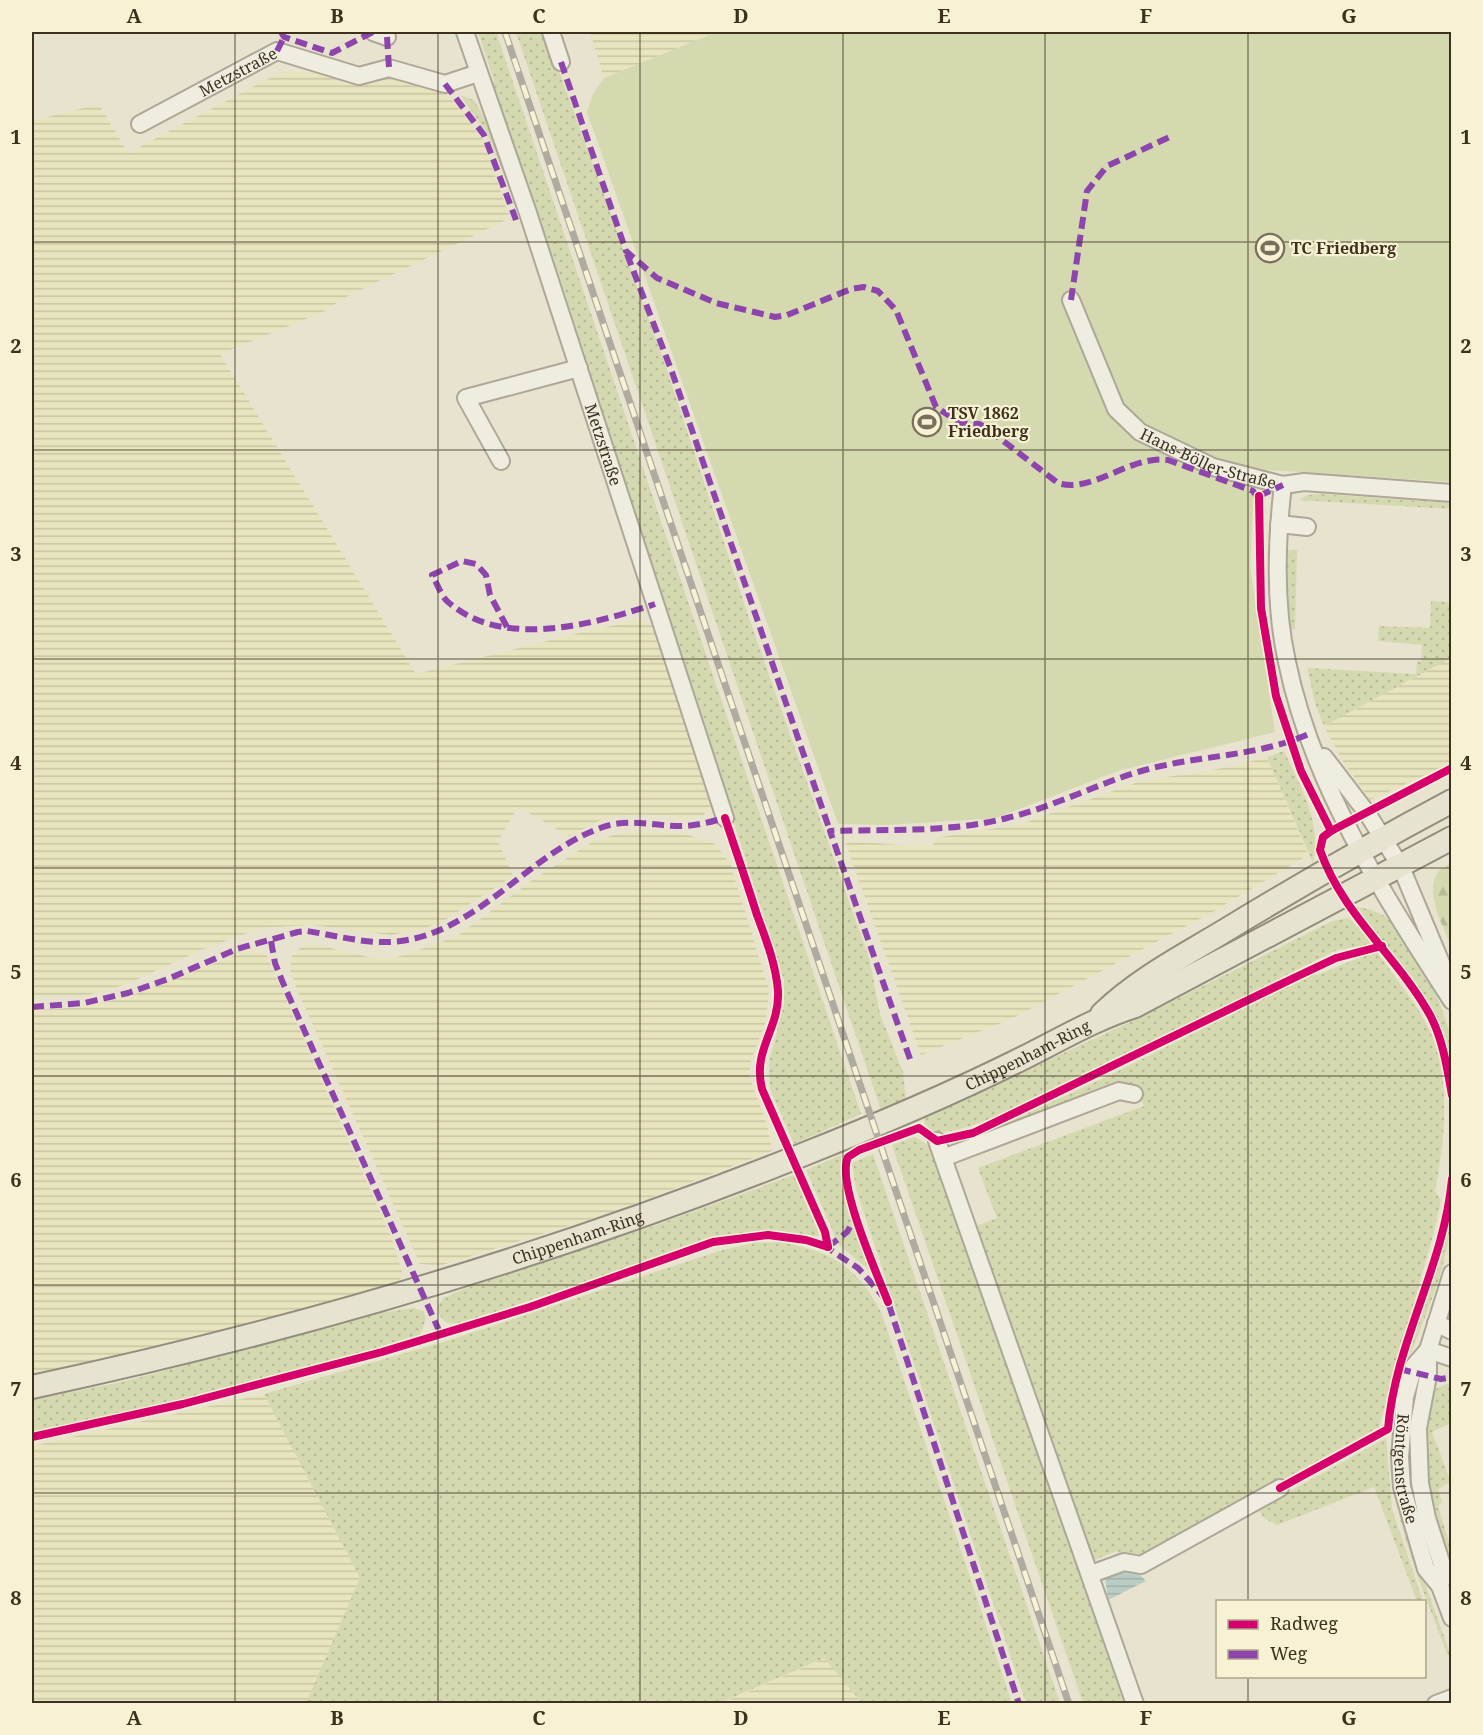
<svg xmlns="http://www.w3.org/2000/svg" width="1483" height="1735" viewBox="0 0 1483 1735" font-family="'Noto Serif',serif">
	<defs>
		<pattern id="farmland-rules" width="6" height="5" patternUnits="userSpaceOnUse" patternTransform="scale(1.5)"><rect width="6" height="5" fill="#e8e5be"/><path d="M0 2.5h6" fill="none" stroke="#c8c5a3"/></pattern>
		<pattern id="grass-dots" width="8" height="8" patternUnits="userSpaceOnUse" patternTransform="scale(1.5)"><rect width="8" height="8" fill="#d4d9b0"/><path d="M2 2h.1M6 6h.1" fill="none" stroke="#b7bb97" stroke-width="1.8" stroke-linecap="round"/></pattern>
		<pattern id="forest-firs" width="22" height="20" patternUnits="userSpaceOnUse" patternTransform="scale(1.5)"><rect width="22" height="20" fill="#d4d9b0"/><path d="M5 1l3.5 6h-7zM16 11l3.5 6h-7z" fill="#b7bb97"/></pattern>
		<pattern id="water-rules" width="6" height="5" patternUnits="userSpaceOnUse" patternTransform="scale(1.5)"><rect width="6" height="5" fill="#bacdc4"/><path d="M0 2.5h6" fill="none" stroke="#a1b0a8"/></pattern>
	</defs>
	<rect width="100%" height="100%" fill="#e8e3ce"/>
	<g fill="url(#farmland-rules)">
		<path d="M590,32H717L604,78Z"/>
		<path d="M281,72L388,75L448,95L482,139L509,215L504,221L344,298L323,312L220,354L416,674L587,631L640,620L652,625L661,637L711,796V806L702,816L687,820L665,815L620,816L603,819L569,836L518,807L498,841L513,876L447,919L424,929L390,935L311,925L261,928L201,950L127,984L84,996H32V121L99,104L128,153Z"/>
		<path d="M1451,658V763L1370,800L1341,758L1324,726Z"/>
		<path d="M1267,757L1308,855L1211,913L1011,1019L921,1055L845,841L933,847L935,838L1021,824L1141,781L1230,767Z"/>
		<path d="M650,831L688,835L715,844L730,863L769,990L766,1021L751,1061L749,1075L767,1125L772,1151L616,1211L439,1266L420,1264L295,985L290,969L292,956L301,947L313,944L368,957L391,959L439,943L460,934L535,878L594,841L620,833Z"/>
		<path d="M248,950L266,954L392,1239L403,1275L399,1281L383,1289L223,1333L32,1378V1010L85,1007L130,996Z"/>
		<path d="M264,1394L360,1578L306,1703H32V1446Z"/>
		<path d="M825,1658L862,1703L720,1704Z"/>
	</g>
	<g fill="url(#grass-dots)">
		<path d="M478,32H496L861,1114L794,1144L770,1089L769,1061L784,1005V980L561,281L508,127L490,94L494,80Z"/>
		<path d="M516,32H545L666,367L748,615L870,961L880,1014L903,1072L906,1100L881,1110Z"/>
		<path d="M460,95L474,100L496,139L520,206L518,209L487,133Z"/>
		<path d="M1320,494L1449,503L1451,509L1299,500L1307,495Z"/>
		<path d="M1284,550H1297L1295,629H1291Z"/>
		<path d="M1431,601L1451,602V658L1324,726L1316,706L1307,668L1416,674L1417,662L1421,661L1422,645L1378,641L1379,626L1430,628Z"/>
		<path d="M1284,751C1301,788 1322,822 1313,863L1267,757Z"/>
		<path d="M1357,907C1368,909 1378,911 1387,918C1415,940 1445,1007 1451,1041C1453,1048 1451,1057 1451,1064L1439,1023L1429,1007Z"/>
		<path d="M1349,918L1373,944L1337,950C1238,998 1142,1052 1041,1096C1007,1111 972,1131 934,1133L925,1124L924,1118L1143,1016L1332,921Z"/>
		<path d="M1376,951C1394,976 1414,1000 1428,1027C1452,1076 1445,1140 1435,1191L1441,1200L1434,1232L1379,1427L1136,1561L1117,1551L1094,1560L976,1226L997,1218L978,1168L1144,1106L1136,1086L1122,1082L960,1145L959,1141L987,1132L1106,1077L1313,974L1317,975Z"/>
		<path d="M914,1137C933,1145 937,1157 945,1175L1124,1703H1083L892,1145Z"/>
		<path d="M873,1154L1060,1703H1026L856,1189L852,1163Z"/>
		<path d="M841,1155C841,1200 862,1242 877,1283L868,1269L839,1245L806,1170Z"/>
		<path d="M794,1175L819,1234L818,1236L762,1231L723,1235L460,1324C446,1324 441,1321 437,1308L443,1298L476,1284L648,1228Z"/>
		<path d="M1451,1210C1451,1263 1424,1317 1406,1366L1404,1363L1438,1261Z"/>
		<path d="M778,1242C830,1250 857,1266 882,1314L1012,1703H862L824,1658L720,1703H306L360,1578L264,1394L450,1340L719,1251L754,1243Z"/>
		<path d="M414,1308L424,1312L426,1319L419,1337L182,1400L32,1433V1400L126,1381L374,1314Z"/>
		<path d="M1451,1382V1423L1432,1432L1451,1482L1438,1489L1442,1502L1438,1506L1451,1548V1561C1433,1513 1421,1459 1431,1407C1432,1402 1432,1394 1435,1390C1438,1386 1447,1385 1451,1382Z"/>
		<path d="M1395,1436L1416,1558L1451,1656L1447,1654C1423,1587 1386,1511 1392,1438Z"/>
		<path d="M1386,1438L1392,1509L1423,1601H1417L1374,1487L1277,1525L1264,1518L1258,1509Z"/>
	</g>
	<path fill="url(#forest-firs)" d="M1451,863V945C1443,927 1423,889 1439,871C1442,868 1448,865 1451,863Z"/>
	<path fill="#d4d9b0" d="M717,32H1451V482L1255,469L1250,567L1275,732L1121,770L996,818L888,825L838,824L587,112L593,94L604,78Z"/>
	<path fill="url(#water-rules)" d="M1117,1570L1138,1573L1146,1581L1108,1600L1105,1577Z"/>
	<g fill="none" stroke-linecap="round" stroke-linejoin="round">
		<g stroke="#ada797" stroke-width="20">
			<g id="minor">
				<path d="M373,32L387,37"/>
				<path id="s1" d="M465,32L528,213L725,818"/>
				<path d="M551,32L561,62"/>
				<path id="s2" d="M140,124L277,51L359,76L389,68L445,84L478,73"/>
				<path id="s3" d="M1071,300L1116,409L1140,432L1213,467L1283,485C1276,544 1274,604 1287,662C1312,785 1385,897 1452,1001"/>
				<path d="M501,461L466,398L579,368"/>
				<path d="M1283,485L1304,482L1452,493"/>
				<path d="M1279,524L1307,527"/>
				<path d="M1324,757L1367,813L1401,867L1452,989"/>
				<path d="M937,1141L1135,1704"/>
				<path d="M943,1158L1119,1091L1134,1094"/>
				<path d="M1436,1323L1452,1331"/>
				<path id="s4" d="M1428,1350L1414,1366L1405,1397L1400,1457L1402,1487L1426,1569L1440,1586L1452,1618"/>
				<path d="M1428,1350L1452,1358"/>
				<path d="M1091,1574L1124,1562L1141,1565L1280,1488"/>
				<path d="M1440,1586L1444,1571L1427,1518L1420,1483L1418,1428L1428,1376V1350L1452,1273"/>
				<path d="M1436,1704L1452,1698"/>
			</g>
		</g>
		<g stroke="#938d7e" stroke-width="26">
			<g id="major">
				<path d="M1102,1014C1138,979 1183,956 1226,930C1300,885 1375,842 1452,801"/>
				<path id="s5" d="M32,1387C294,1331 553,1255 802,1155C873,1127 944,1097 1013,1063C1053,1044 1091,1020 1135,1006L1452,838"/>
			</g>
		</g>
		<use href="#minor" stroke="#efece0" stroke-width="16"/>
		<use href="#major" stroke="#e6e3d1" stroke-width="22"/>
		<g stroke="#aeaba1" stroke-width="7">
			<path id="rail" d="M505,32L1069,1704"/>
		</g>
		<use href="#rail" stroke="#f8f2d4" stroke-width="4.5" stroke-dasharray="14" stroke-linecap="butt"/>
		<g stroke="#8e44ad" stroke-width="6" stroke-dasharray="12 6" stroke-linecap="butt">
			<path d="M281,32L284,37L332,53L373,32"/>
			<path d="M387,37L389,68"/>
			<path d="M277,51L284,37"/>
			<path d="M561,62L626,251L657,278L716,303L775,317L787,315L851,289L864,287L878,291L896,310L936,407L960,423L979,424L985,427L1058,483C1092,494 1130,455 1168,460L1253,491L1260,501"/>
			<path d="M445,84L484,135L516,220"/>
			<path d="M627,254L672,372L830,831"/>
			<path d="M1071,300L1087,191L1107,166L1174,135"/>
			<path d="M1259,496L1283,485"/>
			<path d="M507,627L490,595L486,575L476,564L462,561L432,575C437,583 441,596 448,602C503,650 594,624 655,604"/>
			<path d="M271,941L275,963L283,983L441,1335"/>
			<path d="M32,1007L84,1003L128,993L168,979L237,949L298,932L307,931C333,935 362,943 389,942C474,939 527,853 603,827C629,818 654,826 680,826C696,826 710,822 725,818L726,822"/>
			<path d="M910,1059L830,831C889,829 949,833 1007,818C1054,807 1098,783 1145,770C1199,755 1256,757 1309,734"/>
			<path d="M823,1245L858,1268L888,1302L1019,1704"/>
			<path d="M828,1247L847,1232L856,1217"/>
			<path d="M1399,1369L1441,1379L1447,1378L1452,1374"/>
		</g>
		<g stroke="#f8f2d4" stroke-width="11">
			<g id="cycleway">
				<path d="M1259,496L1261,608L1276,696L1301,771L1331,831"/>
				<path d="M1452,768L1331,831L1323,837L1320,850C1342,914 1398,957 1430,1015C1443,1040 1447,1067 1452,1095"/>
				<path d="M725,818C736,851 747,883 757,915C766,939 776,965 778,991C780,1029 752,1049 762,1089L825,1232L828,1247"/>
				<path d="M888,1302C877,1274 836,1182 848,1157L859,1150L919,1128L937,1141L973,1133L1298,976L1336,958L1382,946"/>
				<path d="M32,1437L183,1404L382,1352L530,1307L713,1242L768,1235L806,1240L828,1247"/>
				<path d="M1280,1488L1388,1429C1395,1343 1444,1266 1452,1179"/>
			</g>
		</g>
		<use href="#cycleway" stroke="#d6006c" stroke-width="8"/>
	</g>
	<path fill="none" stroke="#3d311e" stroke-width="1.5" stroke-opacity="0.55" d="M235,32V1704M438,32V1704M640,32V1704M843,32V1704M1045,32V1704M1248,32V1602M32,242H1452M32,450H1452M32,659H1452M32,868H1452M32,1076H1452M32,1285H1452M32,1493H1452M1248,1676V1704"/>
	<defs>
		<g id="stadium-ring" transform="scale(1.5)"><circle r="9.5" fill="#f8f2d4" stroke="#796f5c" stroke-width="1.5"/><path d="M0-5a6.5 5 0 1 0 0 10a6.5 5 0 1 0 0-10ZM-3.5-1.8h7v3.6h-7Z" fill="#796f5c"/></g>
	</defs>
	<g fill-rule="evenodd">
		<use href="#stadium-ring" x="1270" y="248"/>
		<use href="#stadium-ring" x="927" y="422"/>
	</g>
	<g text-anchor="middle" stroke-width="4.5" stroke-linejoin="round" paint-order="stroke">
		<g font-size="16" fill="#3d311e" stroke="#f8f2d4">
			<text dy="6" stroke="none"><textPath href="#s2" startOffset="111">Metzstraße</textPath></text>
			<text dy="6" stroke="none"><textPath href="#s1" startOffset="435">Metzstraße</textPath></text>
			<text dy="6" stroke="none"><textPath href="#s3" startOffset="225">Hans-Böller-Straße</textPath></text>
			<text dy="6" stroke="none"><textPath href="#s5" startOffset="1052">Chippenham-Ring</textPath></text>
			<text dy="6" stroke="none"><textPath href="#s5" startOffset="566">Chippenham-Ring</textPath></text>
			<text dy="6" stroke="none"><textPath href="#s4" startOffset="126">Röntgenstraße</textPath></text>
		</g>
		<g font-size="16" font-weight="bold" fill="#3d311e" stroke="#f8f2d4" text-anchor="start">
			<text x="1291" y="254">TC Friedberg</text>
			<text x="948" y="419">TSV 1862<tspan x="948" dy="18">Friedberg</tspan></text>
		</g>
	</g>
	<rect width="1483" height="1735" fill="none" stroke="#f8f2d4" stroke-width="66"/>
	<rect x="1216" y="1600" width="210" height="78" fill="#f8f2d4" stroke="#ada58b" stroke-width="1.5"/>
	<rect x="1228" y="1620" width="30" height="9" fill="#d6006c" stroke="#ada58b" stroke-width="1.5"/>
	<text x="1270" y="1630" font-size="18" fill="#3d311e">Radweg</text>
	<rect x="1228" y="1650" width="30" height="9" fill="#8e44ad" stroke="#ada58b" stroke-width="1.5"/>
	<text x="1270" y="1660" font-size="18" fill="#3d311e">Weg</text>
	<rect x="33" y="33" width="1417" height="1669" fill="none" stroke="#3d311e" stroke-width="2"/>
	<g font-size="20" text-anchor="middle" font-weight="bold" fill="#3d311e">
		<text x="134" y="23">A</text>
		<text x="337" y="23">B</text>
		<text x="539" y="23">C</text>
		<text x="741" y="23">D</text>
		<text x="944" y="23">E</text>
		<text x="1146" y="23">F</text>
		<text x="1349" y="23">G</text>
		<text x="16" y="144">1</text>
		<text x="1466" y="144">1</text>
		<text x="16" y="353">2</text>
		<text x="1466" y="353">2</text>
		<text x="16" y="561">3</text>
		<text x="1466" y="561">3</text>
		<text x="16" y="770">4</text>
		<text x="1466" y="770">4</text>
		<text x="16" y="979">5</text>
		<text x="1466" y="979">5</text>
		<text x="16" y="1187">6</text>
		<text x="1466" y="1187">6</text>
		<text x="16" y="1396">7</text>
		<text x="1466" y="1396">7</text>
		<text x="16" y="1605">8</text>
		<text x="1466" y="1605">8</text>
		<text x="134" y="1725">A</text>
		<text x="337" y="1725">B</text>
		<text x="539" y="1725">C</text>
		<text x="741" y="1725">D</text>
		<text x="944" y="1725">E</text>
		<text x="1146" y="1725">F</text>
		<text x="1349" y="1725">G</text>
	</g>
</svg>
